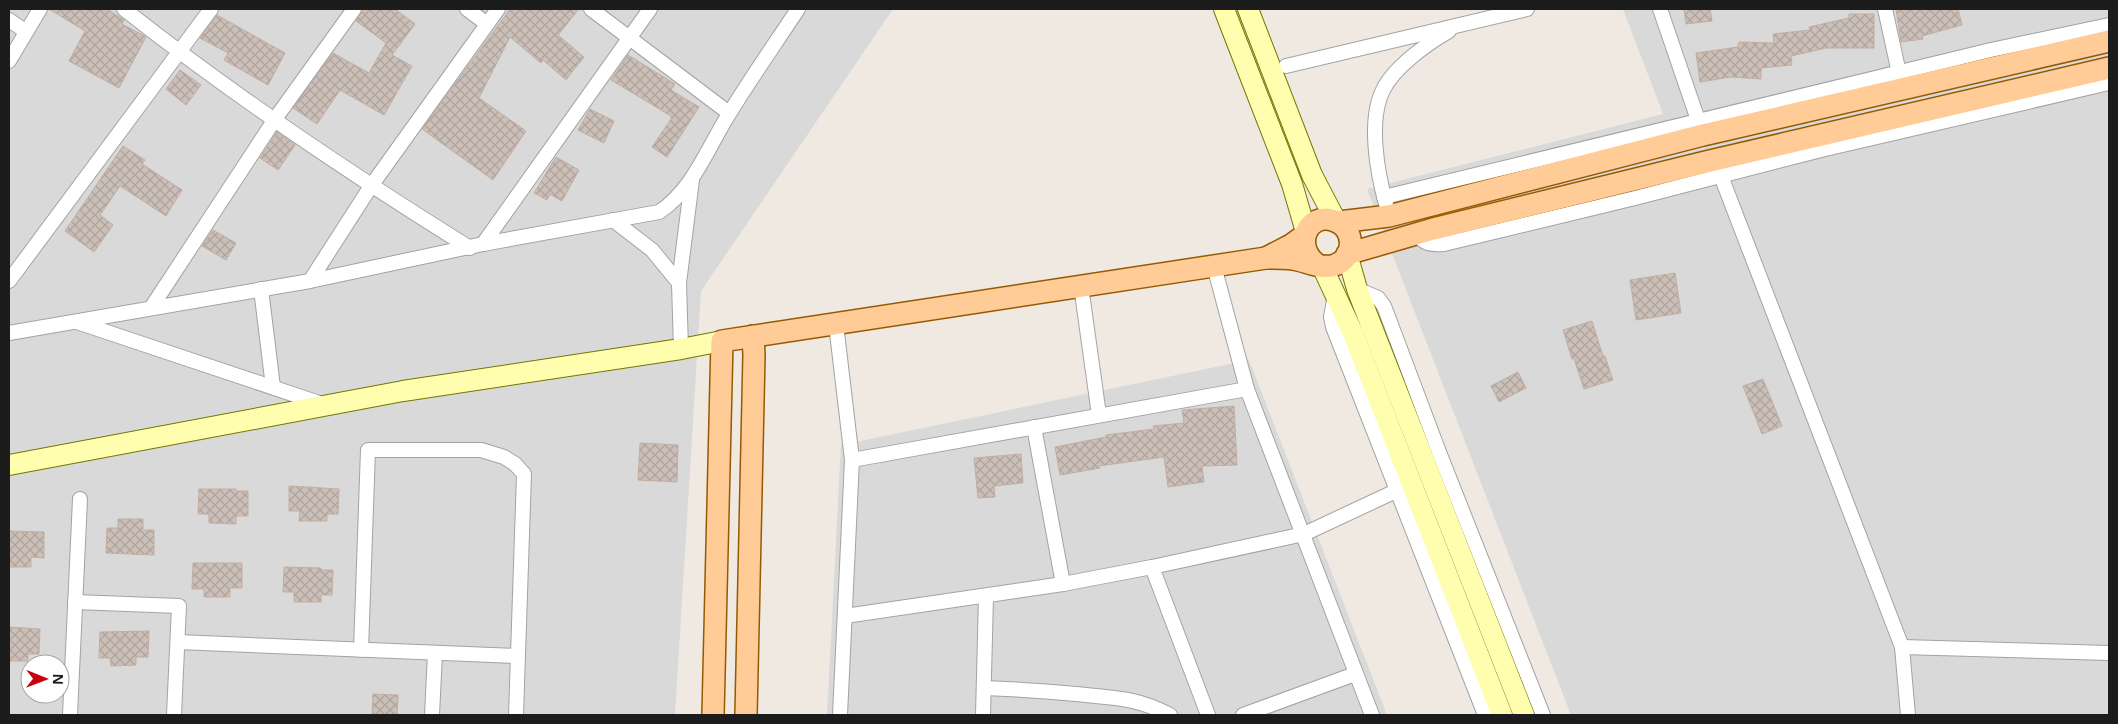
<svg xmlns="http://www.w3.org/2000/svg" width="2118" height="724" viewBox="0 0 2118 724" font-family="'Noto Sans',sans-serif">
	<defs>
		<pattern id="building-cross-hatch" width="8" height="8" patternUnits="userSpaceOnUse" patternTransform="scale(1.25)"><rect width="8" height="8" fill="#cbbfb7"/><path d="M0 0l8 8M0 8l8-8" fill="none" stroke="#aea49d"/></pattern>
	</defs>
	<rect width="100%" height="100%" fill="#efe9e1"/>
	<g fill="#dad9d9" fill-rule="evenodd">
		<path d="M9,9H893L701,291L675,715H9ZM30,664H60V694H30Z"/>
		<path d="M1623,9H2109V715H1571L1367,189L1663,114Z"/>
		<path d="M1249,360L1387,715H827L841,445Z"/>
	</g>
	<g fill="url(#building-cross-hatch)" stroke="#c2aea2">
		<path d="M49,9H107L124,20L122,24L146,37L119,88L69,61L85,31Z"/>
		<path d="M363,9H395L415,24L392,55L412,66L384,115L340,90L317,124L293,108L333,53L369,73L386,43L356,21Z"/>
		<path d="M510,9H579L558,35L584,57L566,80L543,60L541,63L510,37L479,98L526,131L493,180L422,129Z"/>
		<path d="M1684,9H1710L1712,21L1686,24Z"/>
		<path d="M1896,9H1958L1962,25L1922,36L1923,39L1901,42Z"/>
		<path d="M1849,14H1874V48H1826L1791,56L1792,65L1761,68V79L1731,77L1700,82L1696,53L1738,47L1739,42L1774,43L1773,34L1810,30L1809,27L1849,18Z"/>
		<path d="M217,15L285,53L268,85L224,60L228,53L200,38Z"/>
		<path d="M628,55L675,84L671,90L699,107L667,157L652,147L671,119V116L611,80Z"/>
		<path d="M180,70L201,85L186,105L166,89Z"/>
		<path d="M590,109L614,121L604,143L578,130Z"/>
		<path d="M277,132L295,145L278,170L260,158Z"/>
		<path d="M123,146L145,160L142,164L182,190L166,216L120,186L100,215L113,225L94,252L65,231Z"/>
		<path d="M556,157L579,170L562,201L550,194L547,200L534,193Z"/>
		<path d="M213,230L236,243L226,260L202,246Z"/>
		<path d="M1675,273L1681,313L1636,320L1630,280Z"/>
		<path d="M1592,321L1603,356H1605L1613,380L1584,389L1574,359H1572L1563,330Z"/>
		<path d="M1518,372L1526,388L1499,402L1491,386Z"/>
		<path d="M1763,379L1782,426L1762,434L1743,386Z"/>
		<path d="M1234,406L1237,465L1202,466L1204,482L1168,487L1164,457L1099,466L1100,468L1060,475L1055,447L1106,437V435L1154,429L1153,426L1184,423L1182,410Z"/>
		<path d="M640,443L678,445L677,482L638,480Z"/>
		<path d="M1021,454L1023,483L994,486L995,497L978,498L974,458Z"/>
		<path d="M289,486L339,489L338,514H327V521H299L300,511H289Z"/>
		<path d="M199,489H236V491H248V516H236V524L209,523V514H198Z"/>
		<path d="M118,519H143V530H154V555L106,553L107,528H118Z"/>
		<path d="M9,531L44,532V558L31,557V567H9Z"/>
		<path d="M193,563H242V588H230V597H204V589H192Z"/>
		<path d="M284,567L321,568V570H333L332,595H321V602H294V592H283Z"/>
		<path d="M9,627L40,629L39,654H28V661H9Z"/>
		<path d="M149,631L148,657H136V665L111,666L110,658H99L100,632Z"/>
		<path d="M373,694L398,695L397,715H372Z"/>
	</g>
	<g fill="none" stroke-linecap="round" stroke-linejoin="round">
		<g stroke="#a3a3a3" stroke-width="16">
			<g id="street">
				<path d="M124,9C234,96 351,174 470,248"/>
				<path d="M467,9L487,24"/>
				<path d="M591,9L729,113"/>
				<path d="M1660,9L1698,120"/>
				<path d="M1885,9L1899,73"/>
				<path d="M9,20L25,31"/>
				<path d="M9,61L40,9"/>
				<path d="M1286,66L1527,9"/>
				<path d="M1721,176L1902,647L1908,715"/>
				<path d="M1384,197L1991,50L2109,25"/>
				<path d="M1386,204C1377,172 1368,120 1383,90C1394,67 1428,43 1449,31"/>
				<path d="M613,220L652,250L679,283"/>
				<path d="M1416,234C1424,244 1431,245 1444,244L1635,198L1821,150L2109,83"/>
				<path d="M483,244L650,9"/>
				<path d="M1214,266L1247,389L1372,715"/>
				<path d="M9,281L211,9"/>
				<path d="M310,281L371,186L498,9"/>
				<path d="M1081,286L1099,415"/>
				<path d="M261,289L273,387"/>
				<path d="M1357,289L1378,298L1384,306L1439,452L1543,715"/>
				<path d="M1335,295L1331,317L1333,327L1485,715"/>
				<path d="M151,308L275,119L354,9"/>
				<path d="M77,322L325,405"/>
				<path d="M836,324L852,460L840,715"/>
				<path d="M9,333L310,281L483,244L659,212C693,190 708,147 729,114C751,78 775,44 798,9"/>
				<path d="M681,349L679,283L692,180"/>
				<path d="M1034,427L1063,584"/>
				<path d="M852,460L1247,389"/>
				<path d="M1152,567L1208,715"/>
				<path d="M75,602L179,606L174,715"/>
				<path d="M845,616L1063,584L1152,567L1304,534L1398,490"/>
				<path d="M178,642L517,656"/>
				<path d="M1902,647L2109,653"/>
				<path d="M361,650L368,450H481L504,457L515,464L524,474L516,715"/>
				<path d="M984,688C1015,689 1045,691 1076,694C1114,698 1135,697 1170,715"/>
				<path d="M70,715L80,499"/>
				<path d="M432,715L435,653"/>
				<path d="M983,715L986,596"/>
				<path d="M1243,715L1355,674"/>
			</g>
		</g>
		<g stroke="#727700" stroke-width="22">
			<g id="secondary">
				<path d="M1224,9L1292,184L1306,232"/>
				<path d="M1248,9L1312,175L1336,221"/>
				<path d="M1347,254L1357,289L1524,715"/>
				<path d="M1322,266L1353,333L1502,715"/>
				<path d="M9,465L403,391L681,349L722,341"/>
			</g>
		</g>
		<g stroke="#955a00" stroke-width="24">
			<g id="primary">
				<path d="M1339,222L1389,216L1703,135L2109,41"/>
				<path d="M1305,235L1291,245L1266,258C1275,258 1284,258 1293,259C1306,261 1322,270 1335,265C1355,258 1356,229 1335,221C1307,210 1292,248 1318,265"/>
				<path d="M1347,254L1433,229L1710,161L2109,68"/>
				<path d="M713,715L722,341L1266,258"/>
				<path d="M746,715L754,355L753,336"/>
			</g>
		</g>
		<use href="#street" stroke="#fff" stroke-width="14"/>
		<use href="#secondary" stroke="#fffeaf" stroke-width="20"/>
		<use href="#primary" stroke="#ffcb96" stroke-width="21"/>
	</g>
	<rect width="2118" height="724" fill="none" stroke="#1c1c1c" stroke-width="20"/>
	<g transform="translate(45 679) rotate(91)"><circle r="24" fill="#ffffff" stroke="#a4a4a4"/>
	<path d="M0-4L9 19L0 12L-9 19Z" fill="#c9000d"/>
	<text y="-8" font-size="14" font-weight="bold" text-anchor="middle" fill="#1c1c1c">N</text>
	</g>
</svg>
